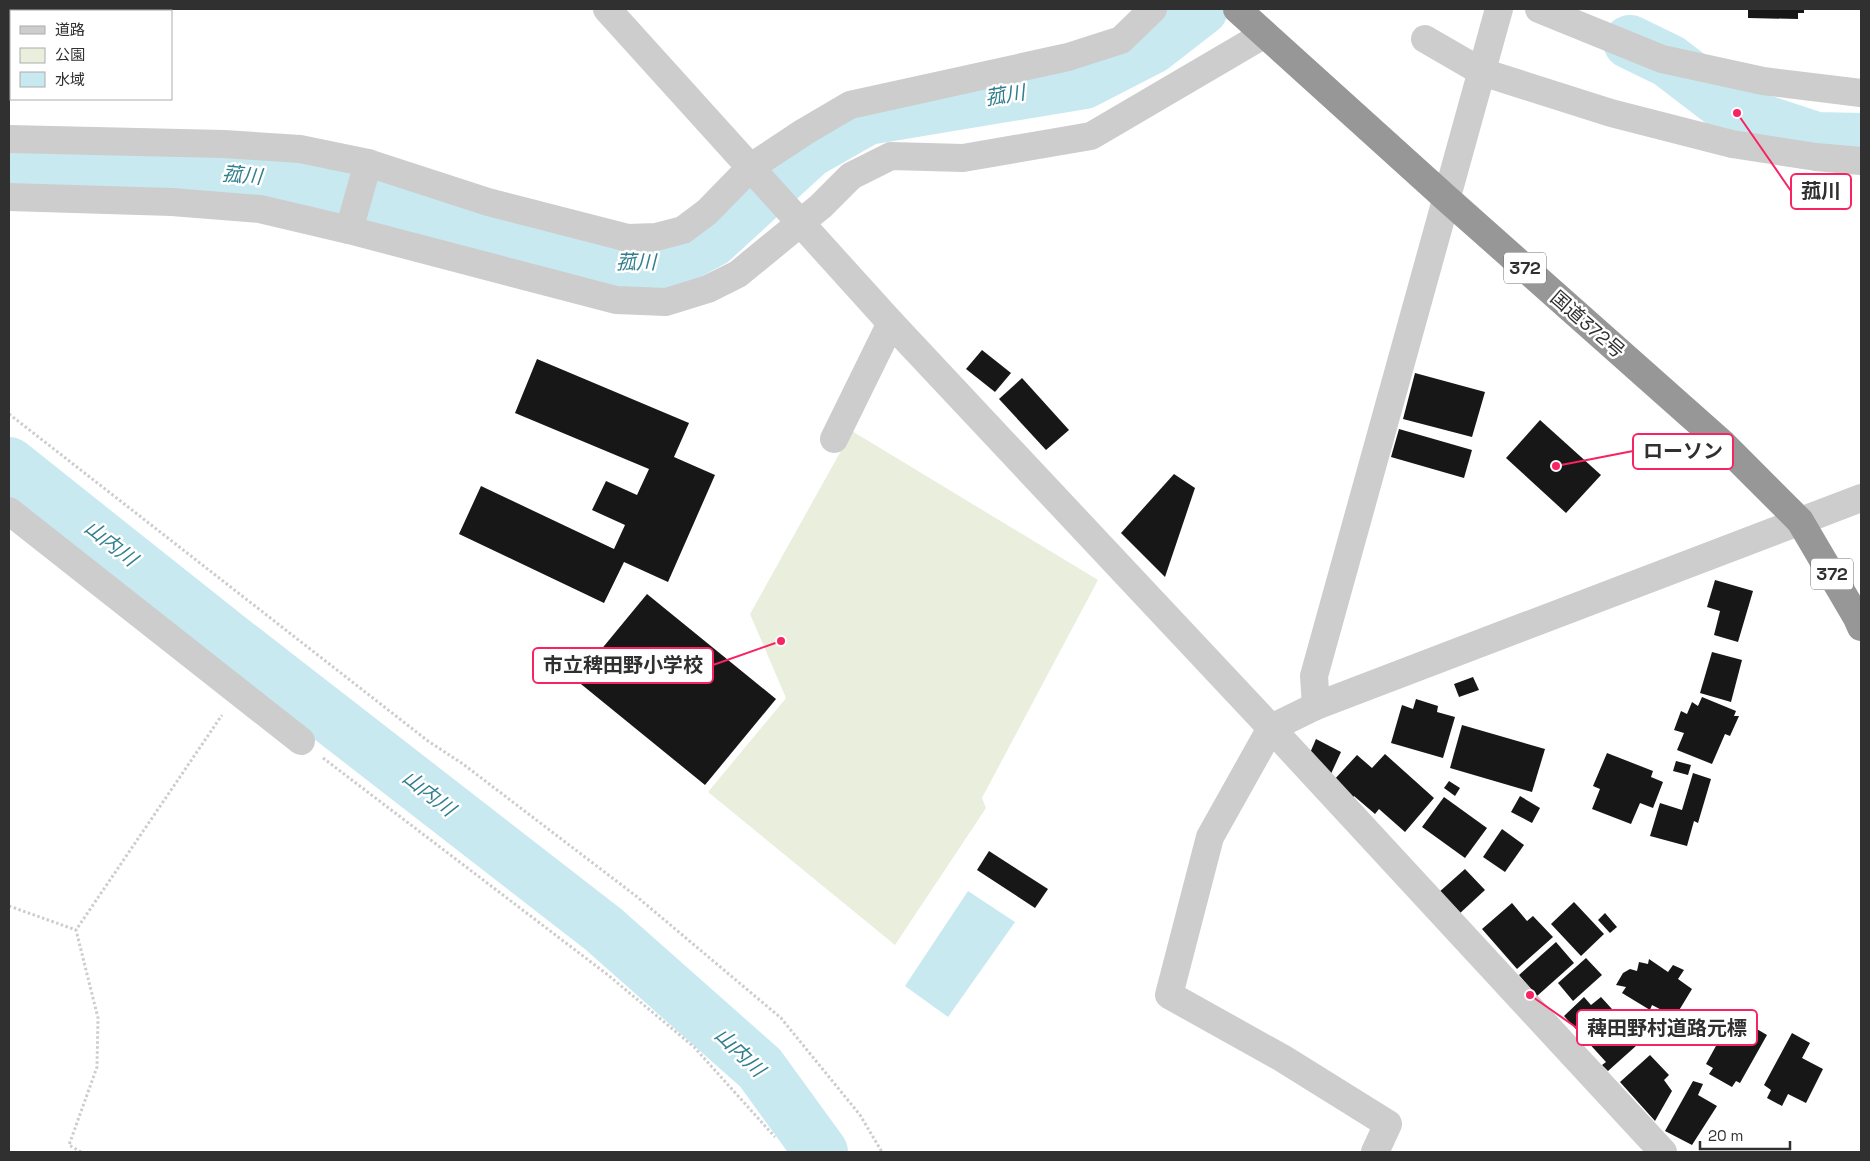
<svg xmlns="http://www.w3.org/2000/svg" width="1870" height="1161" viewBox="0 0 1870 1161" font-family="'Space Grotesk','Noto Sans JP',sans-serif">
	<rect width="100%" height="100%" fill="#fff"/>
	<g fill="#eaefdd">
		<path d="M9,9H132V11H11V72L9,71Z"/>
		<path d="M852,431L1098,580L982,798L986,808L895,945L708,792L786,698L750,614Z"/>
	</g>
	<path fill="#c8e9f0" d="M968,891L1015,922L948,1017L905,986Z"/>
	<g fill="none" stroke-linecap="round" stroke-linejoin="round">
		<g stroke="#c8e9f0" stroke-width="54">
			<path d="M1630,42L1669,61L1737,113L1816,139L1861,140"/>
			<path d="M9,165L245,174L345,190L618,265L672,262L712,240L809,151L867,118L1084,82L1152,47L1201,9"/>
			<path d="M9,464L224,635L603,929L760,1068L821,1152"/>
		</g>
	</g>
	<g fill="#171717">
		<path d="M1748,9H1804V13H1798V19L1748,18Z"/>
		<path d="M982,350L1011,373L995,392L966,369Z"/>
		<path d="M537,359L689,423L674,457L715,475L668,582L624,562L604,603L459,534L481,486L614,549L625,525L592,510L606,481L637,495L649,469L515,413Z"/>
		<path d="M1415,373L1485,392L1472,437L1403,419Z"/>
		<path d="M1022,378L1069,430L1046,450L999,399Z"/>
		<path d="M1540,420L1601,475L1566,513L1506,458Z"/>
		<path d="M1399,429L1472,450L1464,478L1391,457Z"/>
		<path d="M1174,474L1195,488L1165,577L1121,533Z"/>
		<path d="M1715,580L1753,591L1738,642L1714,635L1720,611L1707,607Z"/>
		<path d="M647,594L776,699L705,785L576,680Z"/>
		<path d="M1712,652L1742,660L1731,702L1700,693Z"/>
		<path d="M1473,677L1479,690L1459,697L1454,684Z"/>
		<path d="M1702,697L1736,711L1734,716H1739L1730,736L1725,734L1712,764L1677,750L1684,733L1674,730L1681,711L1687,714L1692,702L1698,706Z"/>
		<path d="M1416,699L1438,706L1437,712L1455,717L1443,758L1391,743L1402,705L1413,709Z"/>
		<path d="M1462,725L1545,749L1532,792L1450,768Z"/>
		<path d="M1316,739L1341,752L1330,776L1310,753Z"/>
		<path d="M1607,753L1653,771L1651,777L1663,782L1653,808L1640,803L1631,824L1592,809L1600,789L1593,786Z"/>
		<path d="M1385,754L1434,798L1405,832L1379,809L1375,814L1354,796L1352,799L1333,781L1357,755L1372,768Z"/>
		<path d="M1676,761L1691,765L1688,775L1673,771Z"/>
		<path d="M1693,773L1711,779L1698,823L1694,821L1687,846L1650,836L1660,803L1682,810Z"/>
		<path d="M1449,781L1460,788L1455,796L1444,788Z"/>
		<path d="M1520,796L1540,808L1532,823L1511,812Z"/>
		<path d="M1444,797L1487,828L1465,858L1422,827Z"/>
		<path d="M1502,829L1524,845L1505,872L1483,857Z"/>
		<path d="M989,851L1048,889L1035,908L977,870Z"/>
		<path d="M1465,869L1485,890L1458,915L1438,893Z"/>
		<path d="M1574,902L1604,934L1581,956L1551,924Z"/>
		<path d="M1512,903L1527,921L1533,916L1553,937L1517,969L1482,929Z"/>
		<path d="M1605,913L1617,927L1610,933L1598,920Z"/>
		<path d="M1556,942L1574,963L1537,996L1519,975Z"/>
		<path d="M1586,958L1602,975L1573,1001L1558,983Z"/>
		<path d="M1649,959L1668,972L1673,965L1684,970L1678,979L1692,989L1675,1017L1652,1005L1650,1010L1622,993L1626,987L1616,985L1623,973L1630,969L1637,971L1639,962L1648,964Z"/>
		<path d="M1584,997L1591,1005L1601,997L1622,1020L1627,1016L1646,1037L1608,1071L1602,1065L1606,1062L1564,1016Z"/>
		<path d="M1733,1015L1767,1035L1740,1083L1736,1081L1732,1087L1709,1074L1713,1068L1706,1064Z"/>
		<path d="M1792,1033L1810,1043L1802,1058L1823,1069L1806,1103L1788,1094L1782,1106L1767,1098L1771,1090L1764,1085Z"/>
		<path d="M1650,1055L1669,1075L1664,1080L1672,1091L1655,1121L1620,1082Z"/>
		<path d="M1693,1081L1703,1084L1698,1095L1717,1106L1692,1145L1665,1131Z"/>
	</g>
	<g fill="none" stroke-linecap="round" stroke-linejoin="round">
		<g stroke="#cdcdcd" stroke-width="3" stroke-dasharray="2.5 2.5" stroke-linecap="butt">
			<path d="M9,414L428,741L463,764L636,896L781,1018L860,1115L882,1152"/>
			<path d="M323,758L608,975L694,1047L775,1137"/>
			<path d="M9,906L76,930"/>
			<path d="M81,1152L69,1145L97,1067L98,1018L76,930L222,715"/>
		</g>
		<g stroke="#cdcdcd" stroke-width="28">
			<path d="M607,9L891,323L1271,728L1663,1152"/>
			<path d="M1539,9L1662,59L1763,81L1861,93"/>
			<path d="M1425,39L1482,72L1611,113L1732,144L1816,157L1861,161"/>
			<path d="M9,139L224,144L300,149L368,163L488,202L628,238L656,237L683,230L707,212L751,167L804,132L850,105L1068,57L1121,40L1153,9"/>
			<path d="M9,197L172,202L260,209L349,230L616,300L666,302L708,289L738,274L821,206L851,176L891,156L963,158L1091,136L1265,34"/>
			<path d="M349,230L368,163"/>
			<path d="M834,439L891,323"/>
			<path d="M9,511L301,741"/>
			<path d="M1316,706L1314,676L1499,9"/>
			<path d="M1375,1152L1388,1124L1282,1058L1169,995L1210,837L1271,728L1316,706L1861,498"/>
		</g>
		<path stroke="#979797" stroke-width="28" d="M1237,9L1446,198L1722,443L1800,521L1857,618L1861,627"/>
	</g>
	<g text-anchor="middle" stroke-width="5" stroke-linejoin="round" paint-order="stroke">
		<g fill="#fff" stroke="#6e6e6e" stroke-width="1">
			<rect x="1504" y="252.5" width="42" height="31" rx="4"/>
			<rect x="1811" y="558.5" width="42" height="31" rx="4"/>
		</g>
		<g font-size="18" font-weight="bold" fill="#303030">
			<text x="1525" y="274">372</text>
			<text x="1832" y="580">372</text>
		</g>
		<g font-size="19" fill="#303030" stroke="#fff">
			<text transform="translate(1588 324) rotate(41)" y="7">国道372号</text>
		</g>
		<g font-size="20" font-style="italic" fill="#317f8e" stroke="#fff">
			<text transform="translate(1005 95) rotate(-9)" y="7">菰川</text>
			<text transform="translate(242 175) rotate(5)" y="7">菰川</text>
			<text x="636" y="269">菰川</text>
			<text transform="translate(111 543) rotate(38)" y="7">山内川</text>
			<text transform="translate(429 793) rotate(38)" y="7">山内川</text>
			<text transform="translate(740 1052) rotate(44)" y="7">山内川</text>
		</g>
	</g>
	<path fill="none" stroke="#f72362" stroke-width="2" d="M1737 113L1791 191M1556 466L1633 451M781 641L713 665M1530 995L1577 1028"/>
	<g fill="#f72362" stroke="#fff" stroke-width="2">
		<circle cx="1737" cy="113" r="5"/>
		<circle cx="1556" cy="466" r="5"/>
		<circle cx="781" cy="641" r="5"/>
		<circle cx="1530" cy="995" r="5"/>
	</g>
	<g fill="#fff" stroke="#f72362" stroke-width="2">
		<rect x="1791" y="174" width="60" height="35" rx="5"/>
		<rect x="1633" y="434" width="100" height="35" rx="5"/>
		<rect x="533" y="648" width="180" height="35" rx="5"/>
		<rect x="1577" y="1010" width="180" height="35" rx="5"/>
	</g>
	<g font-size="20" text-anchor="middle" font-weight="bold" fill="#303030">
		<text x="1821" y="198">菰川</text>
		<text x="1683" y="458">ローソン</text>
		<text x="623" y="672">市立稗田野小学校</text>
		<text x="1667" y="1035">薭田野村道路元標</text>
	</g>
	<rect width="1870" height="1161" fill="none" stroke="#303030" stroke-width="20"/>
	<rect x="10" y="10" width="162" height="90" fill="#ffffff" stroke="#acacac"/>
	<rect x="20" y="26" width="25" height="8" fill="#cdcdcd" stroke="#acacac"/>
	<text x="55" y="35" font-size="15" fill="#303030">道路</text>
	<rect x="20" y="48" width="25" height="15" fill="#eaefdd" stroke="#acacac"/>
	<text x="55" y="60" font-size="15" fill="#303030">公園</text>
	<rect x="20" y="72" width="25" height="15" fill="#c8e9f0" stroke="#acacac"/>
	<text x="55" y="85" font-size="15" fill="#303030">水域</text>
	<path d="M1700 1141v8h90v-8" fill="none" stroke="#303030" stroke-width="2.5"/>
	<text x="1708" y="1141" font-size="15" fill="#303030" stroke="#ffffff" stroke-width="4" paint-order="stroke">20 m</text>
</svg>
